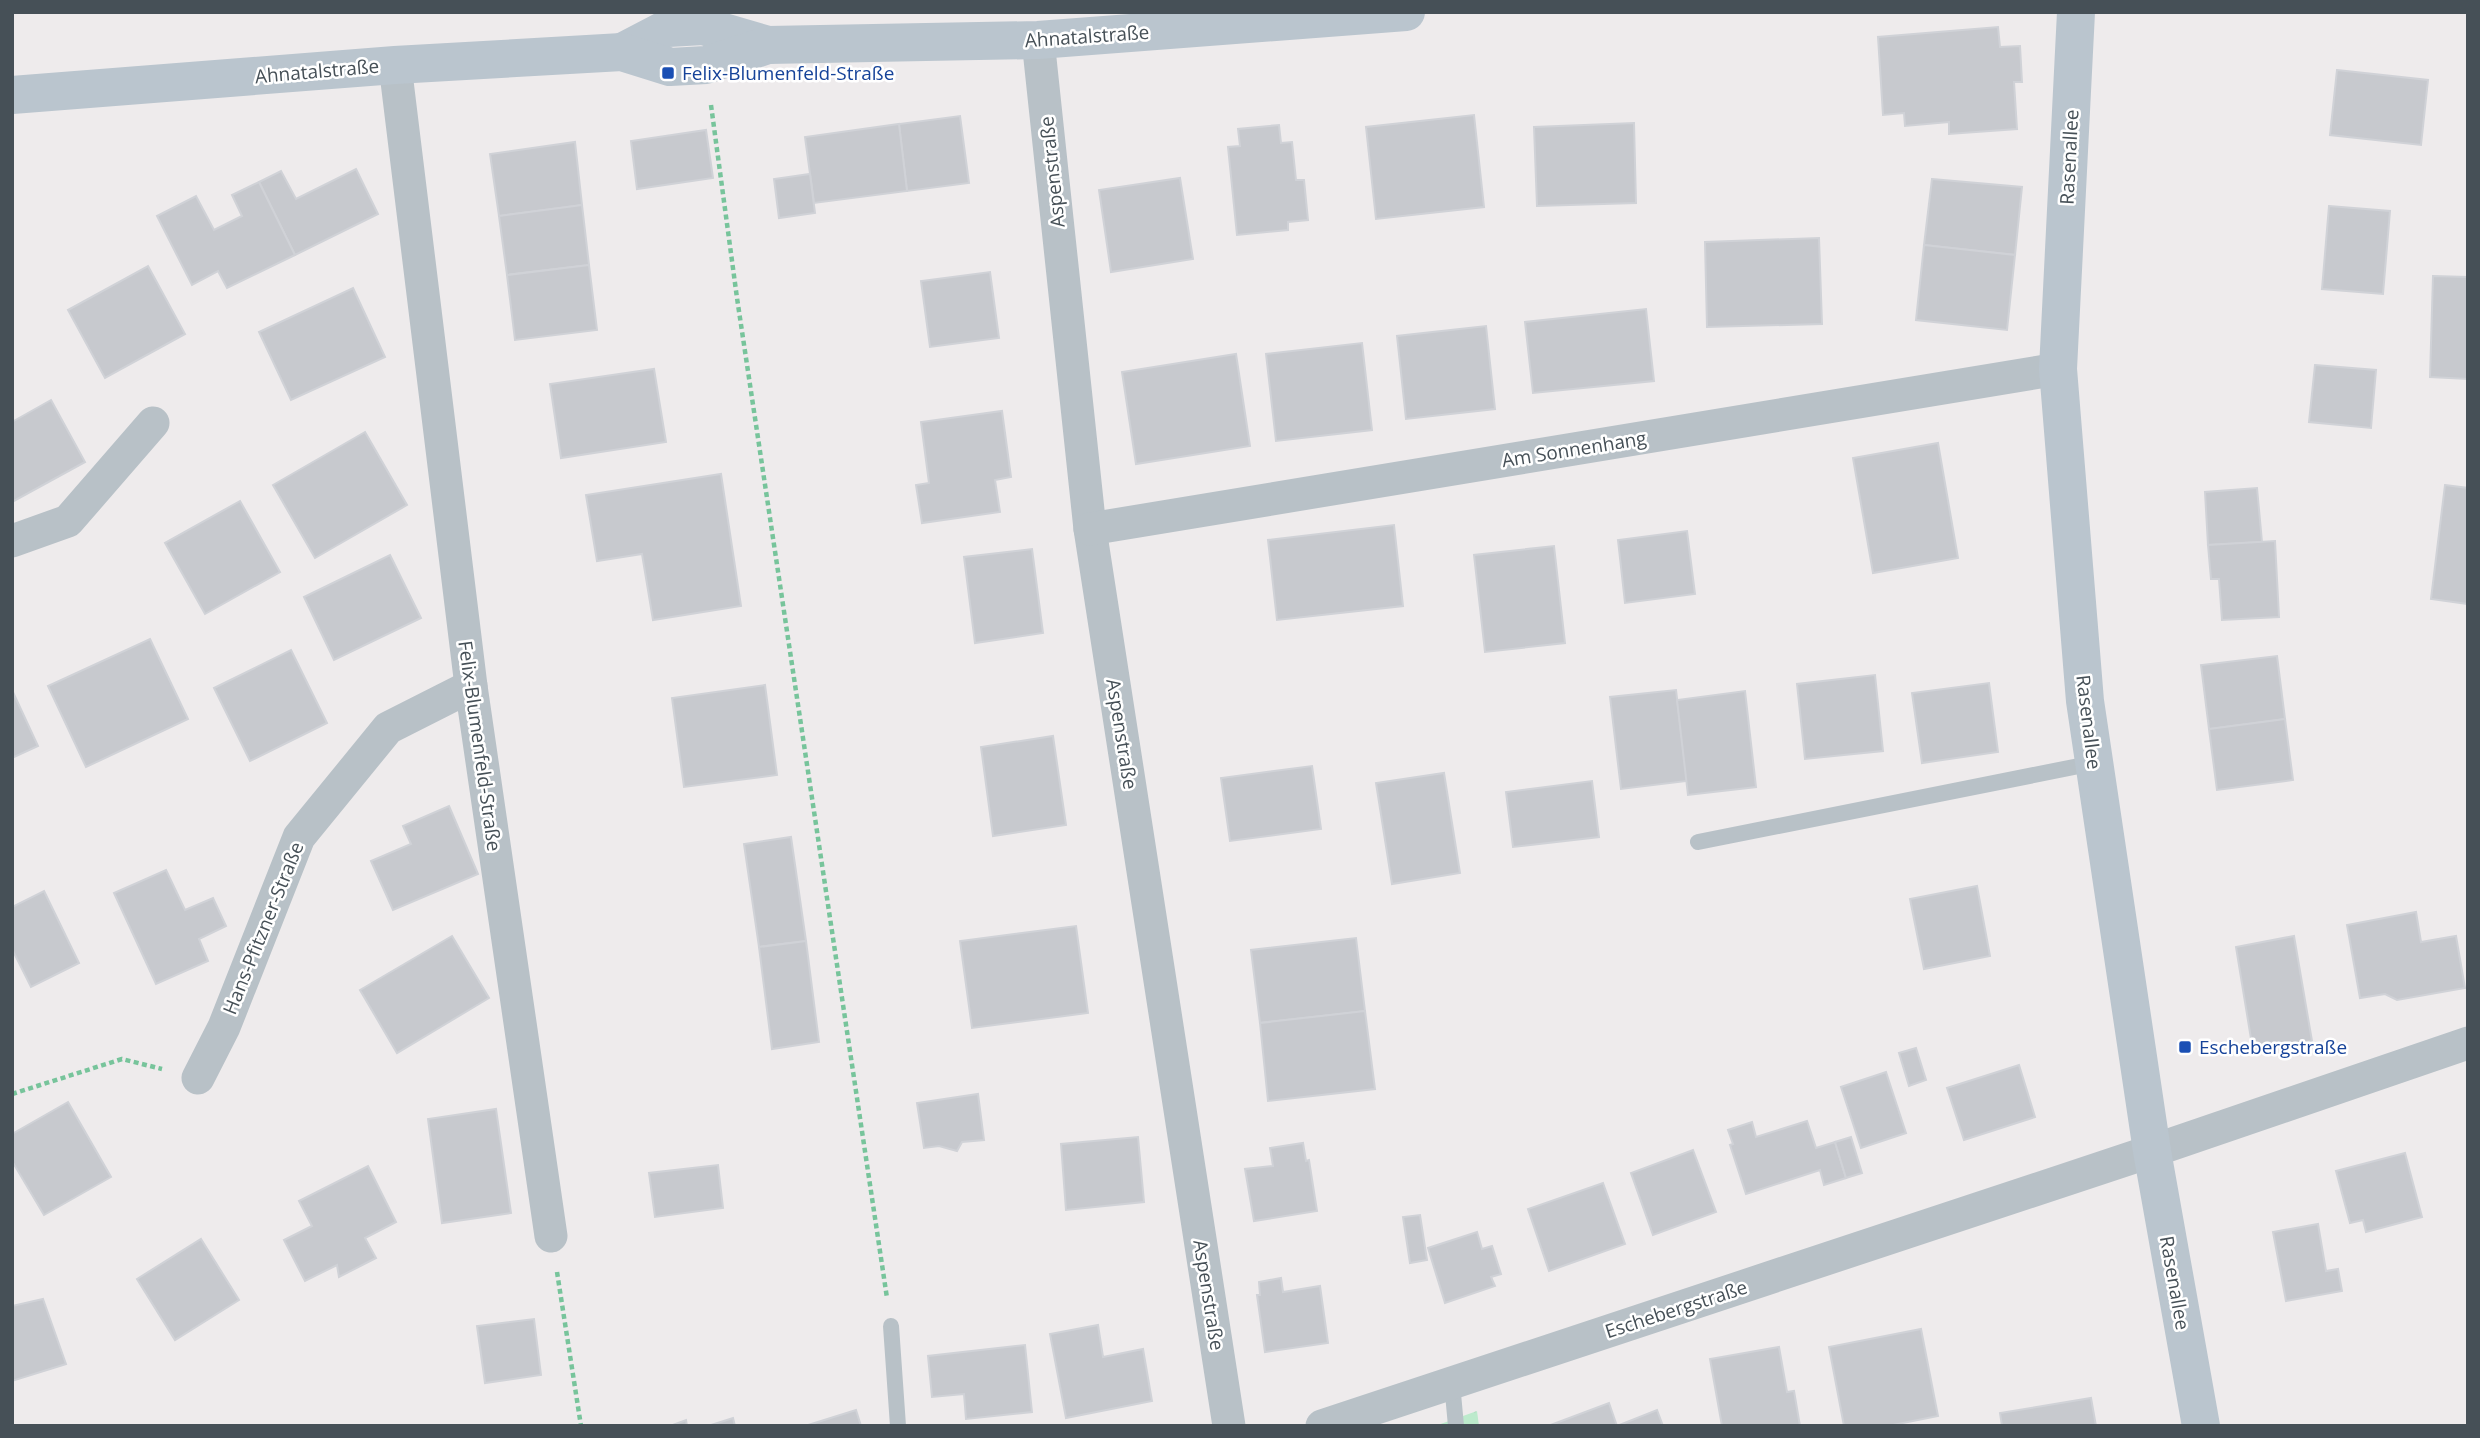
<svg xmlns="http://www.w3.org/2000/svg" width="2480" height="1438" viewBox="0 0 2480 1438" font-family="'Open Sans',sans-serif">
	<defs>
		<pattern id="grass-tufts" width="24" height="20" patternUnits="userSpaceOnUse" patternTransform="scale(1.75)"><rect width="24" height="20" fill="#bceacc"/><path d="M3 7l-1-3M5 7V3M7 7l1-3M15 17l-1-3M17 17v-4M19 17l1-3" fill="none" stroke="#a3cab1"/></pattern>
	</defs>
	<rect width="100%" height="100%" fill="#eeebec"/>
	<path fill="url(#grass-tufts)" d="M1477,1411L1479,1426H1435Z"/>
	<g fill="#c7c9ce" stroke="#d0d2d7" stroke-width="2">
		<path d="M1998,27L2000,47L2020,46L2022,82H2014L2017,129L1949,134V122L1905,126L1904,113L1883,115L1878,37Z"/>
		<path d="M2337,70L2428,80L2421,145L2330,135Z"/>
		<path d="M1474,115L1484,207L1376,219L1366,127Z"/>
		<path d="M960,116L969,183L907,191L899,124Z"/>
		<path d="M1634,123L1636,203L1537,206L1534,127Z"/>
		<path d="M899,124L907,191L814,203L805,137Z"/>
		<path d="M1279,125L1281,143L1292,142L1296,180H1304L1308,220L1288,222V230L1237,235L1228,147L1240,146L1238,129Z"/>
		<path d="M706,130L713,178L637,189L631,141Z"/>
		<path d="M575,142L582,205L499,216L490,154Z"/>
		<path d="M356,169L378,214L295,255L259,182L281,171L296,199Z"/>
		<path d="M810,174L815,213L779,218L774,179Z"/>
		<path d="M1180,178L1193,259L1111,272L1099,190Z"/>
		<path d="M1932,179L2022,187L2015,255L1924,245Z"/>
		<path d="M259,182L295,255L227,288L218,271L192,285L157,216L196,196L214,230L242,216L232,195Z"/>
		<path d="M582,205L589,265L507,275L499,216Z"/>
		<path d="M2329,206L2390,211L2383,294L2322,289Z"/>
		<path d="M1819,238L1822,324L1707,327L1705,242Z"/>
		<path d="M1924,245L2015,255L2007,330L1916,320Z"/>
		<path d="M589,265L597,330L515,340L507,275Z"/>
		<path d="M148,266L185,334L105,378L68,310Z"/>
		<path d="M990,272L999,338L930,347L921,281Z"/>
		<path d="M2433,276L2468,277V379L2430,377Z"/>
		<path d="M353,288L385,357L291,400L259,332Z"/>
		<path d="M1646,309L1654,381L1533,393L1525,322Z"/>
		<path d="M1486,326L1495,409L1406,419L1397,336Z"/>
		<path d="M1362,343L1372,430L1276,441L1266,354Z"/>
		<path d="M1236,354L1250,446L1136,464L1122,372Z"/>
		<path d="M2315,365L2376,370L2371,428L2309,422Z"/>
		<path d="M654,369L666,442L561,458L550,384Z"/>
		<path d="M51,400L85,462L12,502V422Z"/>
		<path d="M1002,411L1011,477L995,480L1000,512L922,523L916,485L929,483L921,422Z"/>
		<path d="M365,432L407,505L315,558L273,485Z"/>
		<path d="M1938,443L1958,558L1873,573L1853,458Z"/>
		<path d="M721,474L741,606L653,620L642,554L597,561L586,495Z"/>
		<path d="M2445,485L2468,488V604L2431,599Z"/>
		<path d="M2257,488L2262,542L2208,545L2205,492Z"/>
		<path d="M240,501L280,572L205,614L165,543Z"/>
		<path d="M1394,525L1403,606L1277,620L1268,540Z"/>
		<path d="M1687,531L1695,594L1625,603L1618,540Z"/>
		<path d="M2275,541L2279,617L2222,620L2219,579H2211L2208,545Z"/>
		<path d="M1554,546L1565,643L1485,652L1474,555Z"/>
		<path d="M1032,549L1043,633L975,643L964,557Z"/>
		<path d="M390,555L421,618L334,660L304,597Z"/>
		<path d="M150,639L188,719L86,767L48,686Z"/>
		<path d="M291,650L327,723L250,761L214,688Z"/>
		<path d="M2277,656L2285,719L2209,729L2201,665Z"/>
		<path d="M1875,675L1883,751L1805,759L1797,684Z"/>
		<path d="M1989,683L1998,752L1922,763L1912,693Z"/>
		<path d="M765,685L777,775L684,787L672,698Z"/>
		<path d="M12,690L38,746L12,758Z"/>
		<path d="M1676,690L1687,781L1621,789L1610,697Z"/>
		<path d="M1745,691L1756,787L1688,795L1677,700Z"/>
		<path d="M2285,719L2293,780L2217,790L2209,729Z"/>
		<path d="M1053,736L1066,825L993,836L981,747Z"/>
		<path d="M1312,766L1321,829L1230,841L1221,778Z"/>
		<path d="M1444,773L1460,873L1392,884L1376,783Z"/>
		<path d="M1592,781L1599,837L1513,847L1506,792Z"/>
		<path d="M449,806L478,874L393,910L371,861L411,844L403,826Z"/>
		<path d="M791,837L806,941L759,947L744,844Z"/>
		<path d="M166,870L185,910L213,898L226,926L199,939L208,961L156,984L114,893Z"/>
		<path d="M1977,886L1990,956L1924,969L1910,899Z"/>
		<path d="M44,891L79,963L31,987L12,949V907Z"/>
		<path d="M2416,912L2421,942L2456,936L2465,988L2397,1000L2385,994L2360,998L2347,925Z"/>
		<path d="M1076,926L1088,1013L972,1028L960,941Z"/>
		<path d="M452,936L489,998L397,1053L360,990Z"/>
		<path d="M2294,936L2312,1041L2253,1051L2236,947Z"/>
		<path d="M1356,938L1365,1011L1260,1023L1251,950Z"/>
		<path d="M806,941L819,1042L772,1049L759,947Z"/>
		<path d="M1365,1011L1375,1089L1268,1101L1260,1023Z"/>
		<path d="M1916,1048L1926,1080L1909,1086L1899,1053Z"/>
		<path d="M2019,1065L2035,1117L1964,1140L1947,1088Z"/>
		<path d="M1886,1072L1906,1133L1861,1148L1841,1087Z"/>
		<path d="M978,1094L984,1140L962,1142L957,1151L939,1146L924,1148L917,1103Z"/>
		<path d="M68,1102L111,1177L44,1215L12,1161V1134Z"/>
		<path d="M496,1109L511,1213L442,1223L428,1119Z"/>
		<path d="M1807,1121L1816,1148L1835,1142L1846,1178L1824,1185L1820,1170L1746,1194L1730,1145L1733,1144L1728,1130L1752,1122L1756,1137Z"/>
		<path d="M1138,1137L1144,1202L1066,1210L1061,1144Z"/>
		<path d="M1851,1137L1862,1173L1846,1178L1835,1142Z"/>
		<path d="M1303,1143L1306,1161L1309,1160L1317,1211L1254,1221L1245,1169L1273,1166L1270,1148Z"/>
		<path d="M1693,1150L1716,1212L1653,1235L1631,1173Z"/>
		<path d="M2405,1153L2422,1217L2366,1232L2363,1220L2350,1223L2336,1171Z"/>
		<path d="M718,1165L723,1208L655,1217L649,1173Z"/>
		<path d="M368,1166L396,1222L365,1238L376,1258L339,1277L337,1265L305,1281L284,1240L312,1226L299,1201Z"/>
		<path d="M1603,1183L1625,1244L1549,1271L1528,1209Z"/>
		<path d="M1420,1215L1427,1260L1410,1263L1403,1217Z"/>
		<path d="M2318,1224L2326,1271L2338,1269L2342,1291L2286,1301L2273,1232Z"/>
		<path d="M1477,1232L1482,1249L1492,1246L1501,1274L1491,1277L1495,1286L1445,1303L1428,1248Z"/>
		<path d="M201,1239L239,1300L175,1340L137,1279Z"/>
		<path d="M1281,1278L1283,1292L1320,1286L1328,1343L1265,1352L1257,1295H1260L1259,1282Z"/>
		<path d="M43,1299L66,1364L12,1381V1306Z"/>
		<path d="M534,1319L541,1375L485,1383L477,1326Z"/>
		<path d="M1098,1325L1103,1357L1143,1349L1152,1401L1066,1418L1050,1334Z"/>
		<path d="M1921,1329L1938,1416L1888,1426H1844L1829,1347Z"/>
		<path d="M1025,1345L1032,1412L966,1419L964,1394L932,1397L928,1356Z"/>
		<path d="M1779,1347L1787,1392L1794,1391L1800,1426H1722L1710,1359Z"/>
		<path d="M2091,1398L2096,1426H2002L2000,1413Z"/>
		<path d="M1609,1403L1617,1426L1657,1410L1663,1426H1548Z"/>
		<path d="M856,1410L861,1426H805Z"/>
		<path d="M733,1418L735,1426H708Z"/>
		<path d="M686,1420L687,1426H670Z"/>
	</g>
	<g fill="none" stroke-linecap="round" stroke-linejoin="round">
		<g stroke="#77c49b" stroke-width="4.5" stroke-dasharray="5 3.5" stroke-linecap="butt">
			<path d="M711,105L737,298L887,1298"/>
			<path d="M12,1094L122,1059L162,1069"/>
			<path d="M557,1272L581,1426"/>
		</g>
		<g stroke="#b8c1c7" stroke-width="16">
			<path d="M1698,842L2094,763"/>
			<path d="M891,1326L898,1426"/>
			<path d="M1452,1383L1456,1426"/>
		</g>
		<g stroke="#b8c1c7" stroke-width="33">
			<path d="M1038,40L1090,529L1229,1426"/>
			<path d="M395,65L471,686L551,1236"/>
			<path d="M1090,529L2058,369"/>
			<path d="M12,541L68,521L153,423"/>
			<path d="M198,1078L224,1027L299,837L388,728L471,686"/>
			<path d="M1322,1426L2152,1151L2468,1043"/>
		</g>
		<g stroke="#bac5ce" stroke-width="38">
			<path d="M2076,12L2058,369L2085,701L2152,1151L2201,1426"/>
			<path d="M622,52L668,28L703,26L768,45"/>
			<path d="M12,95L395,65L622,52L670,67L706,65L768,45L1038,40L1406,12"/>
		</g>
	</g>
	<g fill="#1a4fb4" stroke="#fff" stroke-width="2.5">
		<rect x="661" y="66" width="14" height="14" rx="3.5"/>
		<rect x="2178" y="1040" width="14" height="14" rx="3.5"/>
	</g>
	<g text-anchor="middle" stroke-width="5" stroke-linejoin="round" paint-order="stroke">
		<g font-size="19" fill="#465057" stroke="#fff">
			<text transform="translate(1087 36) rotate(-4)" y="7">Ahnatalstraße</text>
			<text transform="translate(317 71) rotate(-5)" y="7">Ahnatalstraße</text>
			<text transform="translate(2069 157) rotate(-87)" y="7">Rasenallee</text>
			<text transform="translate(1052 172) rotate(-96)" y="7">Aspenstraße</text>
			<text transform="translate(1574 449) rotate(-9)" y="7">Am Sonnenhang</text>
			<text transform="translate(2089 722) rotate(83)" y="7">Rasenallee</text>
			<text transform="translate(1122 734) rotate(81)" y="7">Aspenstraße</text>
			<text transform="translate(480 746) rotate(82)" y="7">Felix-Blumenfeld-Straße</text>
			<text transform="translate(263 928) rotate(-68)" y="7">Hans-Pfitzner-Straße</text>
			<text transform="translate(2175 1283) rotate(80)" y="7">Rasenallee</text>
			<text transform="translate(1209 1295) rotate(81)" y="7">Aspenstraße</text>
			<text transform="translate(1676 1309) rotate(-18)" y="7">Eschebergstraße</text>
		</g>
		<g font-size="19" fill="#164399" stroke="#fff" text-anchor="start">
			<text x="682" y="80">Felix-Blumenfeld-Straße</text>
			<text x="2199" y="1054">Eschebergstraße</text>
		</g>
	</g>
	<rect width="2480" height="1438" fill="none" stroke="#465057" stroke-width="28"/>
</svg>
